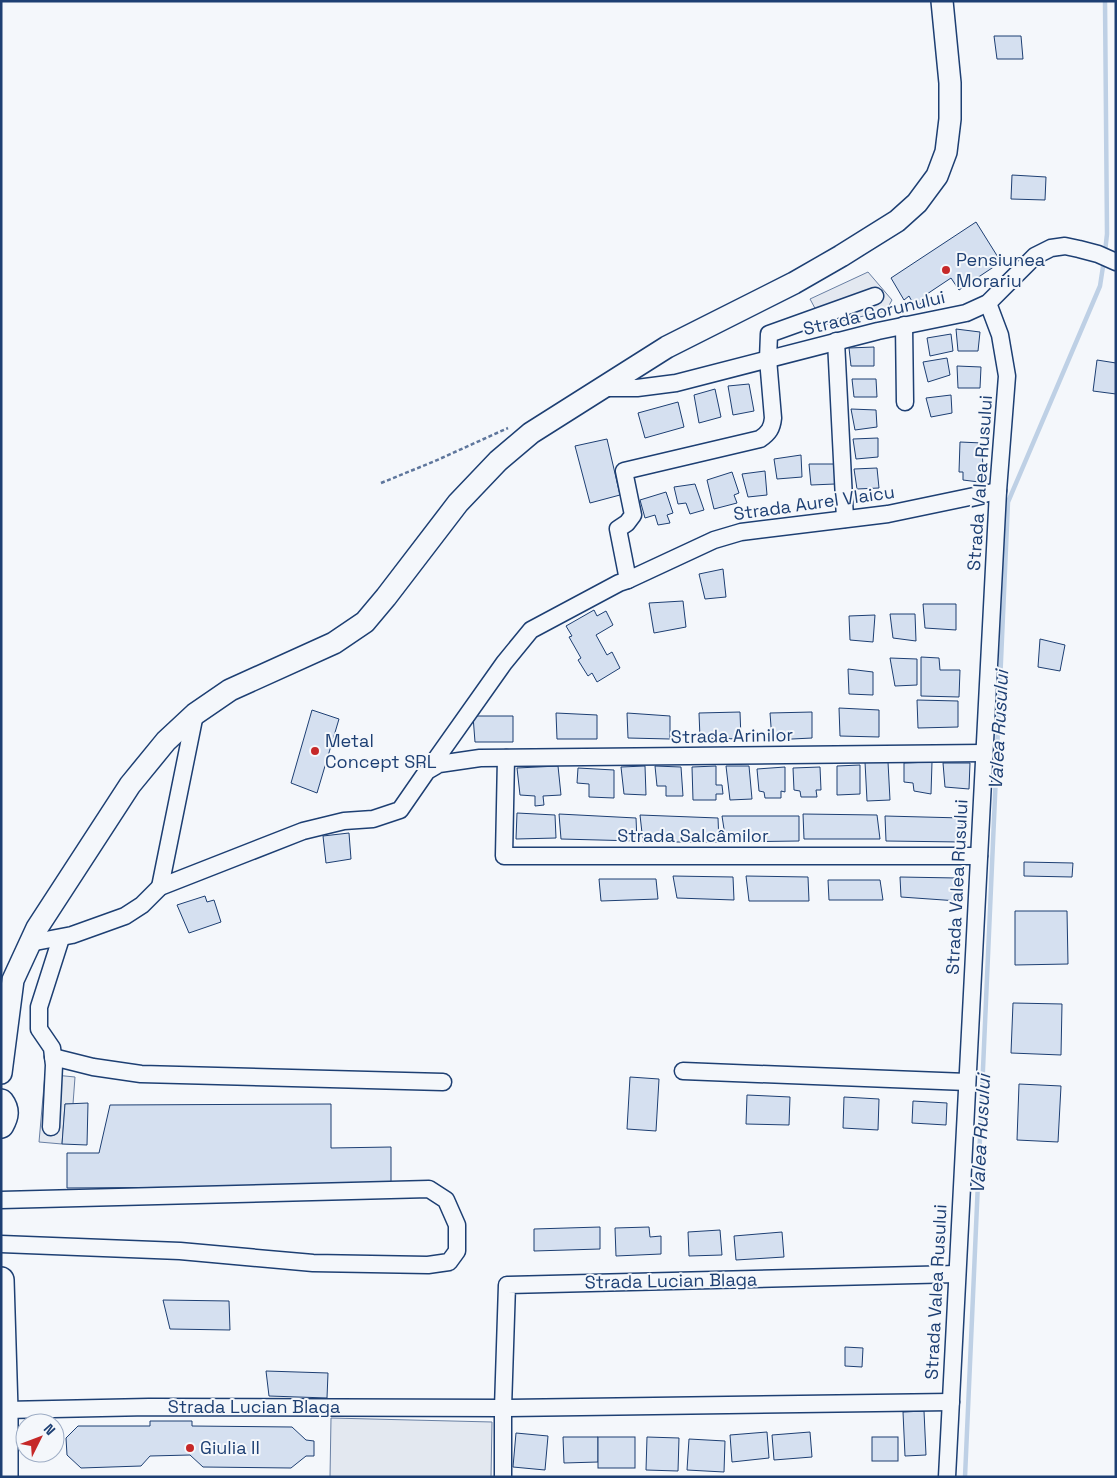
<svg xmlns="http://www.w3.org/2000/svg" width="1117" height="1478" viewBox="0 0 1117 1478" font-family="'Space Grotesk',sans-serif">
	<rect width="100%" height="100%" fill="#f4f7fb"/>
	<g fill="#e3e8f0" stroke="#687fa3">
		<path d="M868,272L892,300L886,311L824,325L810,299Z"/>
		<path d="M45,1074L75,1077L73,1104H65L62,1144L39,1142Z"/>
		<path d="M331,1418L492,1422L491,1477H330Z"/>
	</g>
	<g fill="none" stroke-linecap="round" stroke-linejoin="round">
		<g stroke="#bed0e5" stroke-width="4.5">
			<path d="M1105,252L1107,234L1105,1"/>
			<path d="M965,1477L1008,502L1100,286L1104,260"/>
		</g>
	</g>
	<g fill="#d5e0f0" stroke="#1d3f73">
		<path d="M994,36H1021L1023,59H997Z"/>
		<path d="M1012,175L1046,177L1045,200L1011,199Z"/>
		<path d="M976,222L1001,262L959,290L951,278L927,294L930,298L915,307L909,296L904,300L891,278Z"/>
		<path d="M956,329L980,332L978,351H958Z"/>
		<path d="M951,334L953,351L930,356L927,338Z"/>
		<path d="M874,347V366H851L849,348Z"/>
		<path d="M947,358L950,375L928,382L923,362Z"/>
		<path d="M1097,360L1116,363V394L1093,391Z"/>
		<path d="M957,366L981,367L980,388H958Z"/>
		<path d="M852,379H876L877,397H854Z"/>
		<path d="M749,384L754,411L733,415L728,386Z"/>
		<path d="M715,389L721,417L699,423L694,395Z"/>
		<path d="M951,395L952,413L931,417L926,398Z"/>
		<path d="M678,402L684,427L645,438L638,413Z"/>
		<path d="M851,409L876,410L877,427L855,430Z"/>
		<path d="M878,438V457L856,459L853,439Z"/>
		<path d="M607,439L620,495L590,503L575,446Z"/>
		<path d="M960,442L982,443L983,472H980L979,482L963,480V472H959Z"/>
		<path d="M801,455L802,477L777,479L774,459Z"/>
		<path d="M809,464H834L835,484L811,485Z"/>
		<path d="M877,468L879,488L857,489L854,469Z"/>
		<path d="M765,471L767,495L748,497L742,474Z"/>
		<path d="M732,472L739,493L734,495L737,503L714,509L707,480Z"/>
		<path d="M695,484L704,510L690,514L686,503L678,504L674,487Z"/>
		<path d="M666,492L673,513L667,515L670,523L658,525L655,515L645,518L640,500Z"/>
		<path d="M723,569L726,597L705,599L699,574Z"/>
		<path d="M683,601L686,627L654,633L649,603Z"/>
		<path d="M923,604H956V630L925,628Z"/>
		<path d="M594,610L597,616L606,611L613,625L596,635L607,655L612,652L620,668L597,682L592,673L588,676L578,660L581,658L569,637L572,636L566,626Z"/>
		<path d="M890,614H915L916,641L893,638Z"/>
		<path d="M875,615L873,642L850,640L849,616Z"/>
		<path d="M1040,639L1065,645L1060,671L1038,667Z"/>
		<path d="M921,657L939,658L940,670H960L959,697L921,696Z"/>
		<path d="M890,658L917,659V685L895,686Z"/>
		<path d="M848,669L873,672V695L849,694Z"/>
		<path d="M917,700L958,701V727L918,728Z"/>
		<path d="M839,708L879,710V737L840,736Z"/>
		<path d="M312,710L339,719L317,793L291,783Z"/>
		<path d="M740,712L741,739L700,738L699,713Z"/>
		<path d="M812,712V738L772,740L770,713Z"/>
		<path d="M556,713L597,715V739H557Z"/>
		<path d="M627,713L670,716V739L628,738Z"/>
		<path d="M473,716H513V742H475Z"/>
		<path d="M865,762H888L890,800L867,801Z"/>
		<path d="M932,762L931,794L914,791L913,783L904,782V763Z"/>
		<path d="M943,763H970L969,789L945,787Z"/>
		<path d="M860,765V794L837,795V766Z"/>
		<path d="M558,766L561,795L543,796L544,805L535,806V796L520,795L517,768Z"/>
		<path d="M645,766L646,795L624,794L621,767Z"/>
		<path d="M655,766L681,767L683,796H666V786H657Z"/>
		<path d="M716,766V785H722L723,794H716V800H693L692,767Z"/>
		<path d="M726,766H749L752,799L730,800Z"/>
		<path d="M785,767V792L781,791V798H765L764,792L759,791L757,769Z"/>
		<path d="M820,767L821,790H816L817,797H801L800,791L794,790L793,768Z"/>
		<path d="M578,768L614,770V798L589,797V784L577,783Z"/>
		<path d="M517,813L555,815L556,838L516,839Z"/>
		<path d="M559,814L636,818L637,841L561,839Z"/>
		<path d="M803,814L877,815L880,839H804Z"/>
		<path d="M640,815L718,818L719,842H643Z"/>
		<path d="M722,816H799V841L726,842Z"/>
		<path d="M885,816L962,818V842L886,841Z"/>
		<path d="M349,833L351,859L326,863L323,836Z"/>
		<path d="M1024,862L1073,863L1072,877L1024,876Z"/>
		<path d="M673,876L733,877L734,900L677,898Z"/>
		<path d="M746,876L808,877L809,901H749Z"/>
		<path d="M900,877L957,878L958,901L901,897Z"/>
		<path d="M599,879H656L658,899L601,901Z"/>
		<path d="M828,880H880L883,900H829Z"/>
		<path d="M205,896L207,902L214,900L221,922L189,933L177,905Z"/>
		<path d="M1015,911H1067L1068,964L1015,965Z"/>
		<path d="M1013,1003L1062,1004L1061,1055L1011,1053Z"/>
		<path d="M630,1077L659,1079L656,1131L627,1129Z"/>
		<path d="M1019,1084L1061,1086L1058,1142L1017,1140Z"/>
		<path d="M747,1095L790,1097L789,1125L746,1124Z"/>
		<path d="M844,1097L879,1099L878,1130L843,1128Z"/>
		<path d="M913,1101L947,1103L946,1125L912,1123Z"/>
		<path d="M88,1103L87,1145L62,1144L65,1104Z"/>
		<path d="M331,1104V1148L391,1147V1186L67,1188V1153H99L110,1105Z"/>
		<path d="M600,1227V1249L534,1251V1229Z"/>
		<path d="M649,1227L650,1237L661,1236V1254L616,1256L615,1228Z"/>
		<path d="M720,1230L722,1255L689,1256L688,1232Z"/>
		<path d="M782,1232L784,1257L736,1260L734,1236Z"/>
		<path d="M163,1300L229,1301L230,1330L170,1329Z"/>
		<path d="M845,1347L863,1348L862,1367L845,1366Z"/>
		<path d="M266,1371L328,1373L327,1398L269,1396Z"/>
		<path d="M924,1411L926,1455L905,1456L903,1412Z"/>
		<path d="M150,1421H192V1426L292,1427L306,1440L314,1441V1456H306L291,1468L203,1467L190,1455L150,1456L141,1466L81,1468L67,1455L66,1438L78,1426H150Z"/>
		<path d="M767,1432L769,1458L732,1462L730,1435Z"/>
		<path d="M810,1432L812,1457L774,1460L772,1435Z"/>
		<path d="M516,1433L548,1436L545,1470L513,1467Z"/>
		<path d="M563,1437H598V1462L564,1463Z"/>
		<rect x="598" y="1437" width="37" height="31"/>
		<path d="M647,1437L679,1438L678,1471L646,1470Z"/>
		<rect x="872" y="1437" width="26" height="24"/>
		<path d="M689,1439L725,1441L724,1472L687,1470Z"/>
	</g>
	<g fill="none" stroke-linecap="round" stroke-linejoin="round">
		<g stroke="#1d3f73" stroke-width="19">
			<g id="minor">
				<path d="M875,296L769,334L768,359L773,418C772,428 769,433 760,439L624,471L633,515L627,523L618,529L628,580L714,540L741,532L888,514L998,491"/>
				<path d="M904,325L905,402"/>
				<path d="M836,341L845,519"/>
				<path d="M602,388H637L676,383L878,331L966,313L988,303L1035,256L1051,248L1065,246L1079,249L1098,254L1116,262"/>
				<path d="M506,758L504,856H979"/>
				<path d="M429,769L504,663L531,630L619,583L628,580"/>
				<path d="M160,887L195,714"/>
				<path d="M30,943L72,935L125,916L142,905L160,887L303,831L344,821L373,819L400,810L427,771L439,764L480,758L984,753"/>
				<path d="M53,1057L93,1067L141,1074L443,1082"/>
				<path d="M683,1071L967,1082"/>
				<path d="M51,1127L54,1065L52,1048L39,1029V1007L61,938"/>
				<path d="M1,1200L429,1189L446,1200L457,1225V1251L449,1262L428,1265L313,1263L180,1251L1,1244"/>
				<path d="M5,1410L149,1407L503,1408L951,1402"/>
				<path d="M503,1477V1408L507,1285L957,1274"/>
				<path d="M947,1477L998,491L1007,376L1000,335L988,303"/>
			</g>
		</g>
		<g stroke="#1d3f73" stroke-width="24">
			<path id="major" d="M1,1073L13,980L37,928L130,785L166,741L195,714L230,690L334,643L365,622L386,597L458,503L498,461L531,433L667,347L794,283L841,256L897,221L917,203L937,176L946,152L950,119V83L942,1"/>
		</g>
		<g stroke="#1d3f73" stroke-width="28">
			<g id="highway">
				<path d="M1,1102C7,1110 6,1116 1,1125"/>
				<path d="M1,1280L5,1410V1477"/>
			</g>
		</g>
		<path stroke="#5e769c" stroke-width="2.5" stroke-dasharray="4 2.5" stroke-linecap="butt" d="M381,483L435,461L508,428"/>
		<use href="#minor" stroke="#f4f7fb" stroke-width="16"/>
		<use href="#major" stroke="#f4f7fb" stroke-width="21"/>
		<use href="#highway" stroke="#f4f7fb" stroke-width="25"/>
	</g>
	<g fill="#c62828" stroke="#f4f7fb" stroke-width="2">
		<circle cx="946" cy="270" r="5"/>
		<circle cx="315" cy="751" r="5"/>
		<circle cx="190" cy="1448" r="5"/>
	</g>
	<g text-anchor="middle" stroke-width="4" stroke-linejoin="round" paint-order="stroke">
		<g font-size="18" fill="#1d3f73" stroke="#f4f7fb" text-anchor="start">
			<text x="956" y="266">Pensiunea<tspan x="956" dy="21">Morariu</tspan></text>
			<text x="325" y="747">Metal<tspan x="325" dy="21">Concept SRL</tspan></text>
			<text x="200" y="1454">Giulia II</text>
		</g>
		<g font-size="18" fill="#1d3f73" stroke="#f4f7fb">
			<text transform="translate(874 313) rotate(-13)" y="6">Strada Gorunului</text>
			<text transform="translate(980 483) rotate(-86)" y="6">Strada Valea Rusului</text>
			<text transform="translate(814 503) rotate(-8)" y="6">Strada Aurel Vlaicu</text>
			<text transform="translate(732 736) rotate(-1)" y="6">Strada Arinilor</text>
			<text x="693" y="842">Strada Salcâmilor</text>
			<text transform="translate(957 887) rotate(-87)" y="6">Strada Valea Rusului</text>
			<text transform="translate(671 1281) rotate(-1)" y="6">Strada Lucian Blaga</text>
			<text transform="translate(936 1292) rotate(-87)" y="6">Strada Valea Rusului</text>
			<text x="254" y="1413">Strada Lucian Blaga</text>
		</g>
		<g font-size="19" font-style="italic" fill="#1d3f73" stroke="#f4f7fb">
			<text transform="translate(998 730) rotate(-87)" y="7">Valea Rusului</text>
			<text transform="translate(980 1134) rotate(-87)" y="7">Valea Rusului</text>
		</g>
	</g>
	<rect width="1117" height="1478" fill="none" stroke="#1d3f73" stroke-width="5"/>
	<g transform="translate(40 1438) rotate(48)"><circle r="24" fill="#f4f7fb" stroke="#9eadc5"/>
	<path d="M0-4L9 19L0 12L-9 19Z" fill="#c62828"/>
	<text y="-8" font-size="14" font-weight="bold" text-anchor="middle" fill="#1d3f73">N</text>
	</g>
</svg>
